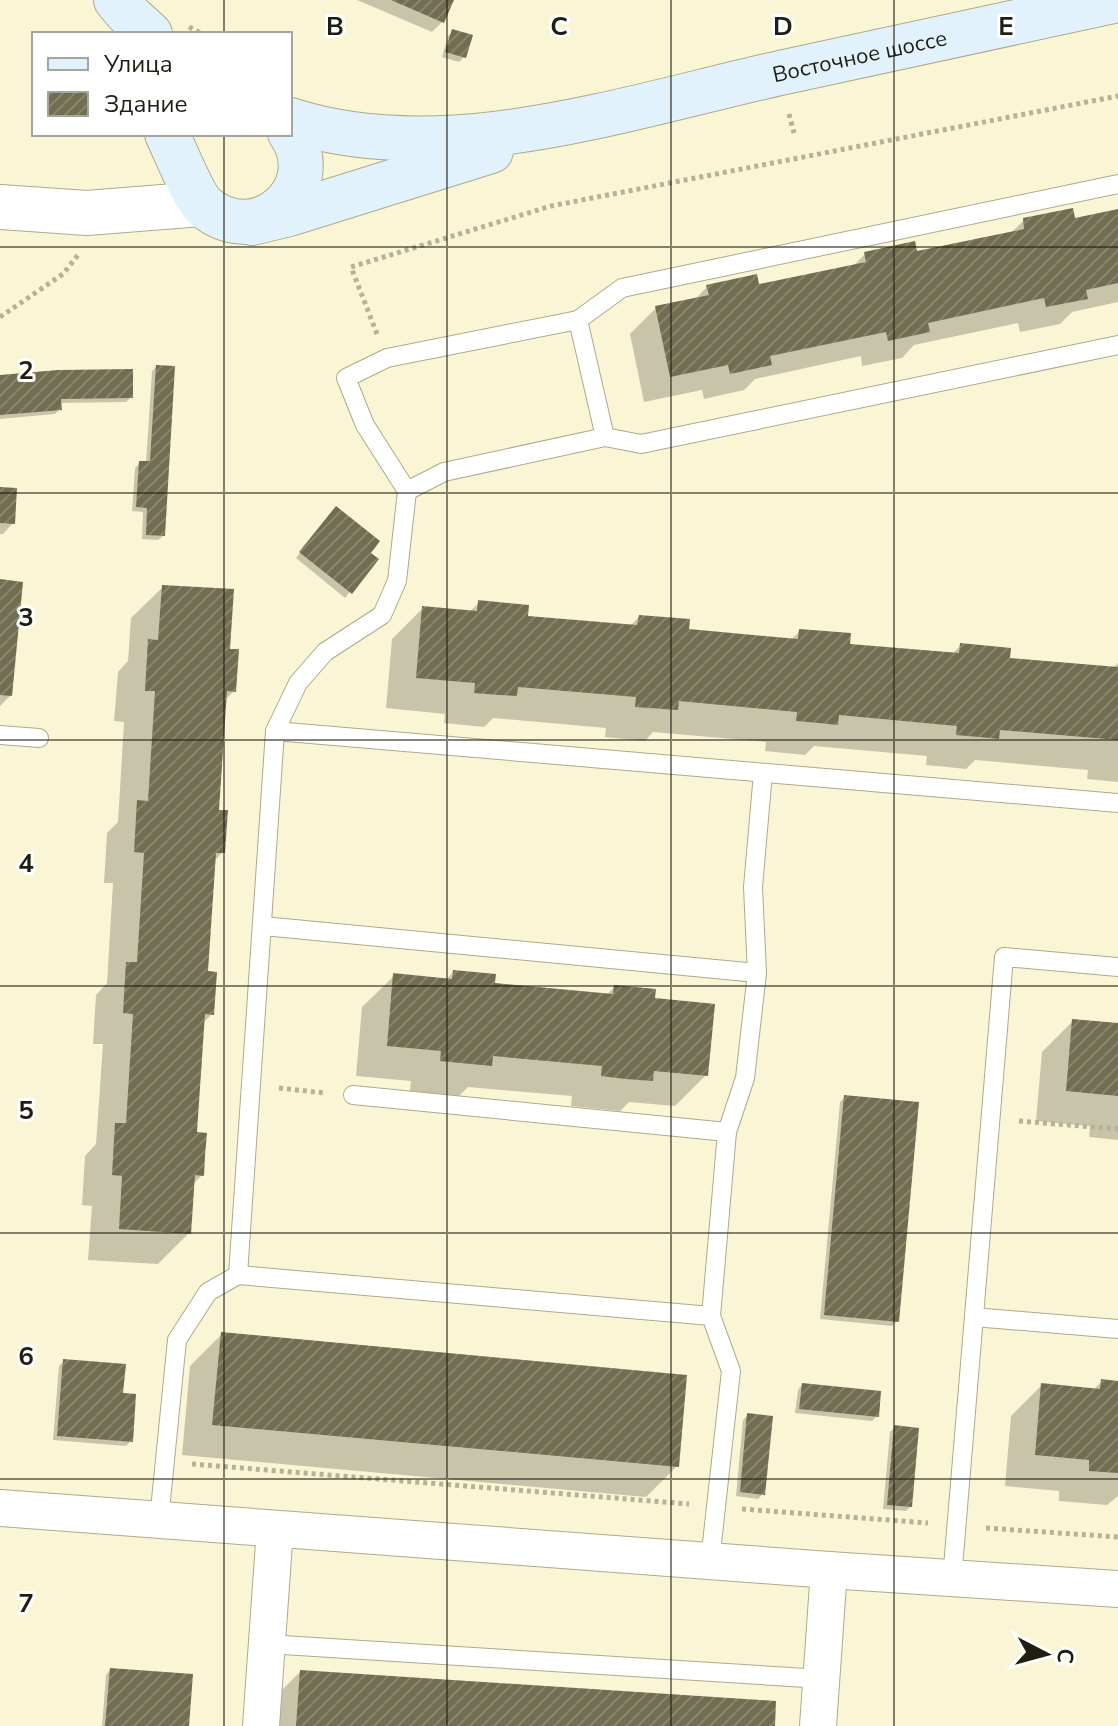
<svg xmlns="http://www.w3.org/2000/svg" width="1118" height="1726" viewBox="0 0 1118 1726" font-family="'Nunito Sans',sans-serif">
	<defs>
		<pattern id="building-hatch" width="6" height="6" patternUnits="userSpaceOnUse" patternTransform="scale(2)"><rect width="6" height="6" fill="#706d50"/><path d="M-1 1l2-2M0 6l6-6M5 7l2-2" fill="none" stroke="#87856f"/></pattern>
	</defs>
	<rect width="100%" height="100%" fill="#faf6d5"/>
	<g fill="#0003">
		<path d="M357,0H452L442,22L432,32Z"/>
		<path d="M453,31L464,57L459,62L442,57L448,36Z"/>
		<path d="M1118,211V302L1072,312L1060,324L1020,332L1018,323L914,345L902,358L862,366L861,356L755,379L744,390L704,399L702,390L644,402L630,334L656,308L694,300L707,287H757L852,267L865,254H916L1010,234L1024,220H1074Z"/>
		<path d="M156,367L163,536L158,540L142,539L143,512L132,511L135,468L140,463H146L152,371Z"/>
		<path d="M0,377L131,397L126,402L59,403L60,409L55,414L0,419Z"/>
		<path d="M0,489L13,523L3,534H0Z"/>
		<path d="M331,513L376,559L345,598L296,558Z"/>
		<path d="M0,581L11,695L0,706Z"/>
		<path d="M163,587L228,650L234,691L224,701L217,812L223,852L213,862L206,973L212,1014L202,1024L195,1134L202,1175L192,1185L189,1233L158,1264L88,1260L92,1206L82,1205L85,1156L96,1144L103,1044H93L96,995L107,983L113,883H104L107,833L118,822L124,722L114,721L118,672L128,661L131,618Z"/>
		<path d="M479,603L526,617L630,626L639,617L687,631L791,640L800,631L847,645L951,655L961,645L1008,659L1112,669L1118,663V782L1087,779L1088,770L975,760L966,769L947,767L926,765L927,756L814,746L805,755L765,751L766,742L653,732L645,741L605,737L606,728L493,718L484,727L444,723L445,714L386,708L392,639L423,608L469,612Z"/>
		<path d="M454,972L493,985L606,996L614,987L653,1000L706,1075L675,1106L629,1102L620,1111L571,1106L572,1096L468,1087L459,1096L410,1091L411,1081L356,1076L362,1007L394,976L445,980Z"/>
		<path d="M1073,1021L1118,1025V1140L1089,1137L1090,1126L1036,1121L1042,1052Z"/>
		<path d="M845,1097L897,1321L892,1326L820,1319L840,1102Z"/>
		<path d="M222,1334L677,1466L646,1497L182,1455L190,1366Z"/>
		<path d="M64,1361L131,1441L126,1446L53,1440L59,1366Z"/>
		<path d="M1102,1381L1118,1383V1496L1107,1505L1059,1501V1491L1005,1486L1011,1416L1042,1385L1093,1390Z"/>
		<path d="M802,1385L877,1416L872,1421L795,1413L798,1390Z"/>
		<path d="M748,1415L763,1494L758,1499L736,1496L743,1420Z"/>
		<path d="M895,1427L910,1507L906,1511L883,1509L890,1432Z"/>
		<path d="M110,1670L187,1726H102L106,1675Z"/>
		<path d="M300,1672L773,1726H273L274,1698Z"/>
	</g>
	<g fill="url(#building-hatch)">
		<path d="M391,0H454L444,23Z"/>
		<path d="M452,29L473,35L466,58L445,52Z"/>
		<path d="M1073,208L1075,218L1118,209V283L1086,290L1088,299L1046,307L1044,298L928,323L930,332L888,341L886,332L770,356L772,365L730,374L728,365L670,377L655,306L709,295L706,285L757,274L759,284L866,262L864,252L915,241L917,251L1024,229L1023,218Z"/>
		<path d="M156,365L175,366L165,536L146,535L147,508L136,507L139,461H150Z"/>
		<path d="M133,369V398L61,399L62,410L0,415V375L58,370Z"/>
		<path d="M0,487L17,488L15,524L0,523Z"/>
		<path d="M336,506L380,541L371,553L379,559L352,594L299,552Z"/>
		<path d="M0,579L23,582L12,696L0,695Z"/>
		<path d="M162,585L234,589L230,649H239L236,692L227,691L219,810H228L225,853H216L208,971L217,972L214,1015L205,1014L197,1132L207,1133L205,1156L204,1176L195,1175L191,1234L119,1229L122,1176L112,1175L115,1123H126L133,1014L123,1013L126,962H137L144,853L134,852L137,800L148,801L155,691H145L148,639L158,640Z"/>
		<path d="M478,600L529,605L528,616L637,625L639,615L690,619L689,629L798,639L799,629L851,633L850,644L959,653L960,643L1011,648L1010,658L1118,667V740L1000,730L999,739L979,737L956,735L957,726L839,715L838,725L819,723L796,721L797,712L679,701L678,710L635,707L636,697L518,687L517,696L499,695L474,693L475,683L416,678L422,606L477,611Z"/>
		<path d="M453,970L496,974L495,983L613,994L614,985L656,989L655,998L715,1004L708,1076L654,1071L653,1081L626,1079L601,1076L602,1066L493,1056L492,1066L440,1061L441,1051L387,1046L393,973L452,979Z"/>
		<path d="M1072,1019L1118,1023V1096L1066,1091Z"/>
		<path d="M844,1095L919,1102L899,1322L824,1315Z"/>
		<path d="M221,1332L687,1375L679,1467L212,1425Z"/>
		<path d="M63,1359L126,1364L123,1393L136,1394L133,1442L57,1436Z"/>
		<path d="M1101,1379L1118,1381V1473L1089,1471V1460L1035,1455L1041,1383L1100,1389Z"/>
		<path d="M802,1383L881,1391L879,1417L799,1409Z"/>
		<path d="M747,1413L773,1416L765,1495L740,1492Z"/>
		<path d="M894,1425L919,1428L912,1507L887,1505Z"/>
		<path d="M110,1668L193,1674L189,1726H105Z"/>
		<path d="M300,1670L776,1701L775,1726H296Z"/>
	</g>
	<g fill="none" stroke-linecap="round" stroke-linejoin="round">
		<g stroke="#adaa8b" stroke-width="20">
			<g id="service">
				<path d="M578,320L605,437L444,472L407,491L365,425L346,378L387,358Z"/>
				<path d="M578,320L622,288L1118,184"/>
				<path d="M605,437L641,444L1118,345"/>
				<path d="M275,731L1118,803"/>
				<path d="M0,735L39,738"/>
				<path d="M263,926L757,973"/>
				<path d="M353,1095L727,1132"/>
				<path d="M238,1275L275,731L298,683L325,652L382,615L397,581L407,491"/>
				<path d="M711,1316L727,1132L745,1078L757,973L753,887L763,773"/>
				<path d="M974,1317L1118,1329"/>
				<path d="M159,1520L177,1340L208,1292L238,1275L711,1316L731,1371L710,1561"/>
				<path d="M952,1579L1004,957L1118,967"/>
				<path d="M267,1644L822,1679"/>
			</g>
		</g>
		<g stroke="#adaa8b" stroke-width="38">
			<g id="minor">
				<path d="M0,1508L829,1570L1118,1589"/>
				<path d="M261,1726L275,1529"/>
				<path d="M818,1726L829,1570"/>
			</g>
		</g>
		<g stroke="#adaa8b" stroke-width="46">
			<path id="tertiary" d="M0,207L87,213L201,204"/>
		</g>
		<g stroke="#adaa8b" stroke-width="46">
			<g id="secondary">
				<path d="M116,0L127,13L150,34"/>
				<path id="s1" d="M290,120C445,170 627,107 780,73C892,48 1005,25 1118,0"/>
				<path d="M167,134C175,150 193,196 204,206C257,252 328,188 290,133"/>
				<path d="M252,223L289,214L491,151"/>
			</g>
		</g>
		<g stroke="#b5b297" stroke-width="5" stroke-dasharray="4 4" stroke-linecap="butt">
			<path d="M189,27L202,34"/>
			<path d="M789,114L794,133"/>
			<path d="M0,317L63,274L78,255"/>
			<path d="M377,334L351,267L551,206L1118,96"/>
			<path d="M279,1088L325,1093"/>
			<path d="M1019,1121L1118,1129"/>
			<path d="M192,1464L689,1504"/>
			<path d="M742,1509L928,1523"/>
			<path d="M986,1528L1118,1537"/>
		</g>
		<use href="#service" stroke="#fff" stroke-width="18"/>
		<use href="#minor" stroke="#fff" stroke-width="36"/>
		<use href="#tertiary" stroke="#fff" stroke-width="44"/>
		<use href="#secondary" stroke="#e2f2fc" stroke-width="44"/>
	</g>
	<path fill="none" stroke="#1f1e12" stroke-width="2" stroke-opacity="0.55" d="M224,0V34M447,0V1726M671,0V1726M894,0V1726M224,134V1726M0,247H1118M0,493H1118M0,740H1118M0,986H1118M0,1233H1118M0,1479H1118"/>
	<g text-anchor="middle" stroke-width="6" stroke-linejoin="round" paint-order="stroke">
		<g font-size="22" fill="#1f1e12" stroke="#fff">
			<text dy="8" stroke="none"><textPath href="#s1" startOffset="580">Восточное шоссе</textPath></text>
		</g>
	</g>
	<g font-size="26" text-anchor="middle" font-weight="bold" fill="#1f1e12" stroke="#fff" stroke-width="6" stroke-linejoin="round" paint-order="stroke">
		<text x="335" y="35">B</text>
		<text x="559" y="35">C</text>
		<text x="783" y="35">D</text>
		<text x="1006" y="35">E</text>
		<text x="26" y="379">2</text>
		<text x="26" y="626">3</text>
		<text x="26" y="872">4</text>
		<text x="26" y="1119">5</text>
		<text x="26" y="1365">6</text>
		<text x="26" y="1612">7</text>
	</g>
	<rect x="32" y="32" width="260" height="104" fill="#ffffff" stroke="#a5a5a0" stroke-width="2"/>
	<rect x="48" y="58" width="40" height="12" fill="#e2f2fc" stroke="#a5a5a0" stroke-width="2"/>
	<text x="104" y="72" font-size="24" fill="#1f1e12">Улица</text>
	<rect x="48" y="92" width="40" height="24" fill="url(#building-hatch)" stroke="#a5a5a0" stroke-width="2"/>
	<text x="104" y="112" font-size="24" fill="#1f1e12">Здание</text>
	<g transform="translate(1046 1654) rotate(96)" stroke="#ffffff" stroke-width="6" paint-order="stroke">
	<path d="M0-6L14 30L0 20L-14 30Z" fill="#1f1e12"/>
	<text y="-12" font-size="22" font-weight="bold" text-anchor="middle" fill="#1f1e12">С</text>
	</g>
</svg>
